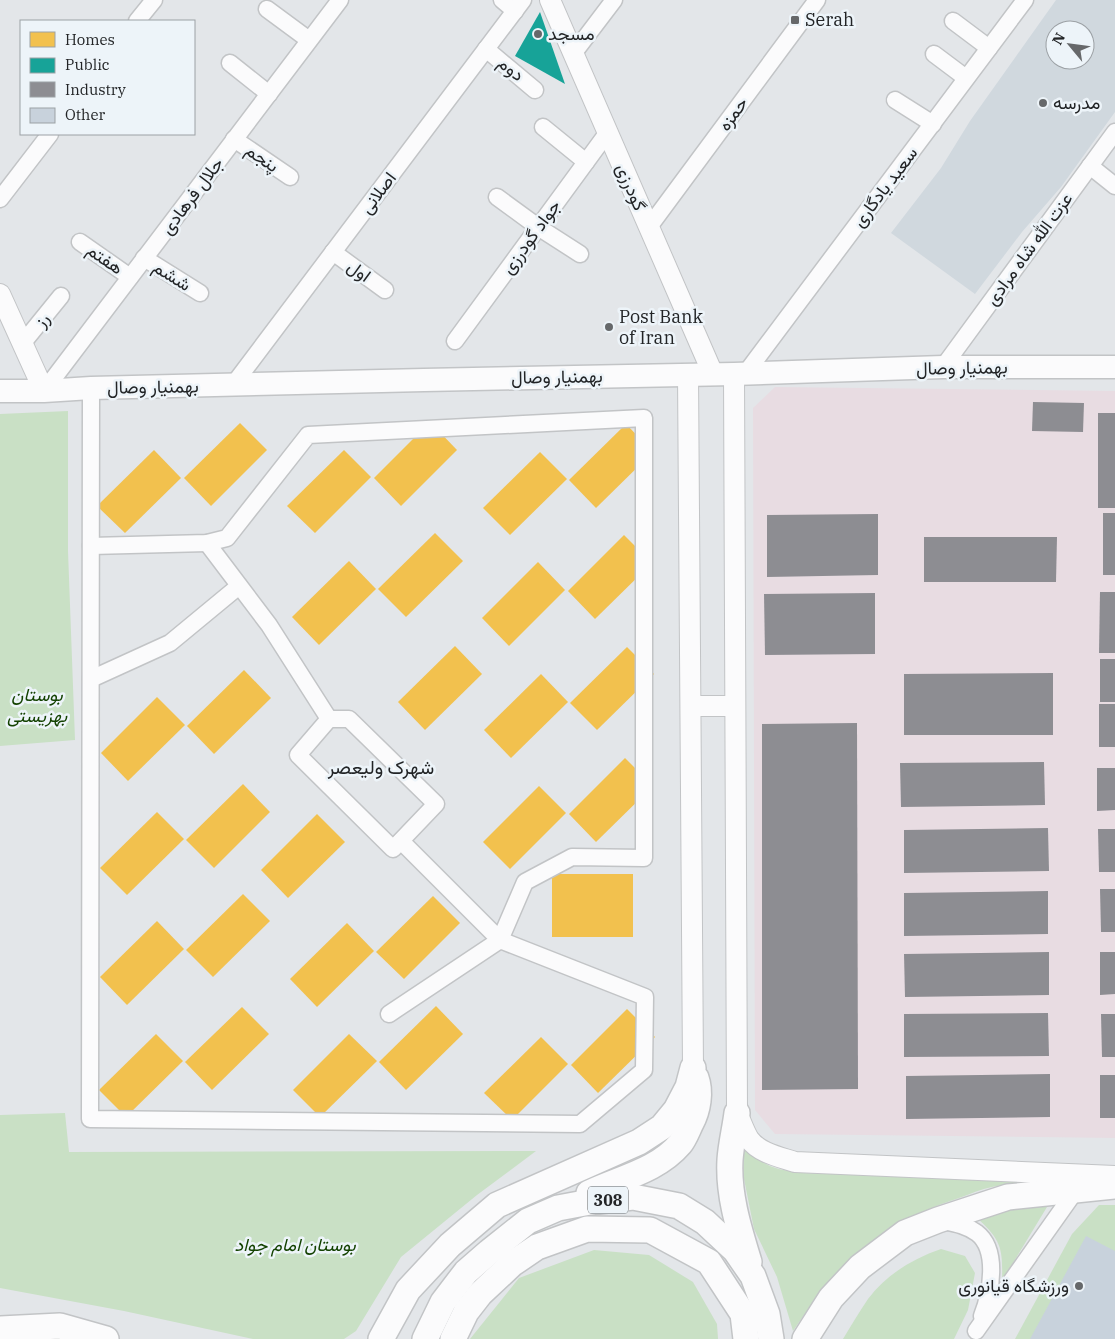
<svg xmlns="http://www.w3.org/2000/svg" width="1115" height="1339" viewBox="0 0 1115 1339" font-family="'IBM Plex Serif',Vazirmatn,serif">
	<rect width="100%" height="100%" fill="#e3e6e9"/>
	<path fill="#d0d8de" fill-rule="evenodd" d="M1056,0H1115V112L1061,187L1022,232L975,294L891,233L941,168L970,121ZM1055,30H1085V60H1055Z"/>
	<path fill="#e8dce2" d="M775,387L1115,391V1138L775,1134L755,1110L753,408Z"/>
	<g fill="#c9e0c5">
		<path d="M68,411V551L75,740L0,746V414Z"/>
		<path d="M65,1113L69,1152L536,1151L477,1195L401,1257L356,1331L344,1339H253L124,1311L0,1288V1115Z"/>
		<path d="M744,1146C765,1167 773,1169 802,1173L1049,1180C1030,1182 1010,1183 992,1187C981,1189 970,1194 959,1198C881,1223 838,1264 793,1331L777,1277L754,1229L743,1174Z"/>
		<path d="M1099,1205H1115V1339H1015L1072,1234Z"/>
		<path d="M1016,1206L1047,1207L1002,1281C1003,1247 1001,1240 976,1217Z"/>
		<path d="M941,1249L965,1256L975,1273L968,1310L954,1339H843C851,1326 859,1312 868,1299C886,1275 912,1259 941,1249Z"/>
		<path d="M594,1250L649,1255L693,1282L717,1324L718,1339H470L519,1278Z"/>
	</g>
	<g fill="#f2c14e">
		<path d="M430,422L457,450L401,506L374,478Z"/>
		<path d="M240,423L267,450L211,506L184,478Z"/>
		<path d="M626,424L653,452L596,508L569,480Z"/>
		<path d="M154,450L181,478L125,533L97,506Z"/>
		<path d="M344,450L371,477L315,533L287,506Z"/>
		<path d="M540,452L567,479L510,535L483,508Z"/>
		<path d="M435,533L463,561L406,617L378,589Z"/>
		<path d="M624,535L652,563L595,619L568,591Z"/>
		<path d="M349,561L376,589L319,645L292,617Z"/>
		<path d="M538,562L565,590L509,646L482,618Z"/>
		<path d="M455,646L482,674L425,730L398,702Z"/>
		<path d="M627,647L654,674L597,730L570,703Z"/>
		<path d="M244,670L271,698L214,754L187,726Z"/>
		<path d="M541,674L568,702L511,758L484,730Z"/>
		<path d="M157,697L185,725L128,781L101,753Z"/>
		<path d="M625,758L653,786L596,842L569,814Z"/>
		<path d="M243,784L270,812L214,868L186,840Z"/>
		<path d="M539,786L566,813L510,869L483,842Z"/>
		<path d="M157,812L184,839L127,895L100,868Z"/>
		<path d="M317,814L345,842L288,898L261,870Z"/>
		<rect x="552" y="874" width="81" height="63"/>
		<path d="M243,894L270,921L213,977L186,950Z"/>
		<path d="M433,896L460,923L404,979L376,952Z"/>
		<path d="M157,921L184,949L127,1005L100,977Z"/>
		<path d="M347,923L374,951L317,1007L290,979Z"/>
		<path d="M436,1006L463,1034L406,1090L379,1062Z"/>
		<path d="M242,1007L269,1034L212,1090L185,1062Z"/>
		<path d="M627,1009L655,1037L598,1093L571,1065Z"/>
		<path d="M156,1034L183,1061L126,1117L99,1090Z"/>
		<path d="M349,1034L377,1061L320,1117L293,1090Z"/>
		<path d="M541,1037L568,1064L512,1120L484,1093Z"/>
	</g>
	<path fill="#17a398" d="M540,12L565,84L515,56Z"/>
	<g fill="#8d8d92">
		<path d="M1033,402L1084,403L1083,432L1032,431Z"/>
		<rect x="1098" y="413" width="17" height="95"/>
		<rect x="1103" y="513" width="12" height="62"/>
		<path d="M878,514V575L767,577V515Z"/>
		<path d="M924,537H1057L1056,582H924Z"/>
		<path d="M1100,592H1115V653H1099Z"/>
		<path d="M875,593V654L765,655L764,594Z"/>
		<rect x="1100" y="659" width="15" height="43"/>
		<path d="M1053,673V735H904V674Z"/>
		<rect x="1099" y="704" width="16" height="43"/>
		<path d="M857,723L858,1089L762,1090V724Z"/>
		<path d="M1044,762L1045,805L901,807L900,763Z"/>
		<path d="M1097,768H1115V810L1097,811Z"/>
		<path d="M1048,828L1049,871L904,873V830Z"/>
		<path d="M1098,829H1115V872H1099Z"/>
		<path d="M1100,889H1115V932H1101Z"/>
		<path d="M1048,891V934L904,936V893Z"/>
		<path d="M1049,952V995L905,997L904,954Z"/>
		<path d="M1100,952H1115V994L1100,995Z"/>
		<path d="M1048,1013L1049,1056L904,1057V1014Z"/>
		<path d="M1101,1014H1115V1057H1102Z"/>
		<path d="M1050,1074V1117L906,1119V1076Z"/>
		<rect x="1100" y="1075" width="15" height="43"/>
	</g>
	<path fill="#c8d2dc" d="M1086,1236L1115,1251V1339H1030Z"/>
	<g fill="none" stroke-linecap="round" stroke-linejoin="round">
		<g stroke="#c2c4c6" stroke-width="19">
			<g id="minor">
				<path d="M502,0L515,11"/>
				<path d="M267,9L309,40"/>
				<path d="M137,21L154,0"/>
				<path d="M953,21L989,48"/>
				<path d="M486,49L535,90"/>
				<path d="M573,54L614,0"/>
				<path d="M934,54L966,78"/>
				<path d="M230,63L269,94"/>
				<path d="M895,100L933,124"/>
				<path d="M543,127L586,162"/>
				<path d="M234,139L290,177"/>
				<path d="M1090,166L1115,186"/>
				<path d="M497,197L538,227L580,254"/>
				<path d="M0,199L50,134"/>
				<path d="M649,227L817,0"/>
				<path d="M80,242L130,277"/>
				<path d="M333,252L385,290"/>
				<path d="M144,258L200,293"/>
				<path d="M455,341L608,132"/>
				<path d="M22,344L61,296"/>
				<path d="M943,367L1115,132"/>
				<path d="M745,374L1025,0"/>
				<path d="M233,385L523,0"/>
				<path d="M91,388L90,1119L580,1124L644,1070L645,997L500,940L389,1014"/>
				<path d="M44,391L340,0"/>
				<path d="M207,543L269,625L329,719"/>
				<path d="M91,546L207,543L227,538L308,435L644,418V858L572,857L525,882L500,940L401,841"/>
				<path d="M91,679L170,643L239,586"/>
				<path d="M329,719H349L436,804L393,849L298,755Z"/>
				<path d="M940,1220C953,1223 966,1225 977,1233C999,1250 991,1293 982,1316"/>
				<path d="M976,1331L1076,1190"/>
			</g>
		</g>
		<g stroke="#c2c4c6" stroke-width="22">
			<g id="tertiary">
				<path d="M550,0L713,374"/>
				<path d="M0,294L44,391"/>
				<path d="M688,374L693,1068"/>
				<path d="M734,374L737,1113C741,1121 744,1131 749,1139C759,1153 780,1157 795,1162L1115,1176"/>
				<path d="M692,706H735"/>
			</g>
		</g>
		<g stroke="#c2c4c6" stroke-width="25">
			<path id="secondary" d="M0,391H44L91,388L424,380L734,374L943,367H1115"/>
		</g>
		<g stroke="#c2c4c6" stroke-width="28">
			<g id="primary">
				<path d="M737,1113C735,1129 731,1144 730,1160C728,1195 739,1229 749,1262"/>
				<path d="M589,1193C620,1178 657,1171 680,1144C685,1138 688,1129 691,1123C698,1110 701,1092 696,1078"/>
				<path d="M0,1329L60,1326L106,1339"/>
				<path d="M381,1339L408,1290L450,1245L497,1205L639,1142L662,1127L676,1110L688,1087L693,1068"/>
				<path d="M425,1339L443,1302L466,1272L489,1252L528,1221L558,1208L590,1202L633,1197L679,1206L705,1222L735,1250L753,1276L767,1314L771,1339"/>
				<path d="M453,1339L466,1312L480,1294L512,1264L537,1247L587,1229L650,1230L709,1262L743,1314L746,1339"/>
				<path d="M805,1339L831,1298L860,1267L905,1233L938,1220L1008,1197L1115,1186"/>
			</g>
		</g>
		<use href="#minor" stroke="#fbfbfc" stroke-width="16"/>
		<use href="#tertiary" stroke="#fbfbfc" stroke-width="20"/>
		<use href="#secondary" stroke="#fbfbfc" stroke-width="22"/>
		<use href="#primary" stroke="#fbfbfc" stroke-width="25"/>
	</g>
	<g fill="#66686a" stroke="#edf4f9" stroke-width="2">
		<rect x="790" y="15" width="10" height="10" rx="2.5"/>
		<circle cx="538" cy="34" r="5"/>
		<circle cx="1043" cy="103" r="5"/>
		<circle cx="609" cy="327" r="5"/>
		<circle cx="1079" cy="1286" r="5"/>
	</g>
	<g text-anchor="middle" stroke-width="5" stroke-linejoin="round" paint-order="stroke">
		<rect fill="#edf4f9" stroke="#5f6265" stroke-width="1" x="588" y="1186.5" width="40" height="27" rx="4"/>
		<g font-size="16" font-weight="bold" fill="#222426">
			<text x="608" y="1206">308</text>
		</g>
		<g font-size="18" fill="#222426" stroke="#edf4f9" text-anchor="start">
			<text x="805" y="26">Serah</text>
			<text x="548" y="40">مسجد</text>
			<text x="1053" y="109">مدرسه</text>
			<text x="619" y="323">Post Bank<tspan x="619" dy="21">of Iran</tspan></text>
			<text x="1069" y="1292" text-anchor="end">ورزشگاه قیانوری</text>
		</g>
		<g font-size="18" fill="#222426" stroke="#edf4f9">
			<text transform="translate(511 69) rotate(39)" y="6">دوم</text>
			<text transform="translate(733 114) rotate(-54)" y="6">حمزه</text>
			<text transform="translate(262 158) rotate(34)" y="6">پنجم</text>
			<text transform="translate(631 187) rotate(67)" y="6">گودرزی</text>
			<text transform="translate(885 187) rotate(-53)" y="6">سعید یادگاری</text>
			<text transform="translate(378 193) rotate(-53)" y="6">اصلانی</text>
			<text transform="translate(192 196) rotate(-53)" y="6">جلال فرهادی</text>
			<text transform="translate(531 237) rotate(-54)" y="6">جواد گودرزی</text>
			<text transform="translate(1029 249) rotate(-54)" y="6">عزت الله شاه مرادی</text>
			<text transform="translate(105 259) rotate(35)" y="6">هفتم</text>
			<text transform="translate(359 271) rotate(36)" y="6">اول</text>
			<text transform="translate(172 276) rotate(32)" y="6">ششم</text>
			<text transform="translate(42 320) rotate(-52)" y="6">رز</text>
			<text transform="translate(962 368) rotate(-1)" y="6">بهمنیار وصال</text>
			<text transform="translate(557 377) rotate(-1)" y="6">بهمنیار وصال</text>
			<text transform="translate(153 387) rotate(-1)" y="6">بهمنیار وصال</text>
		</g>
		<g font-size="18" font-style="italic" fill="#134201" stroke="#edf4f9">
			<text x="37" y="701">بوستان<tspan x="37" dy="21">بهزیستی</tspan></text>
			<text x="295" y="1251">بوستان امام جواد</text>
		</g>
		<g font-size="19" fill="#222426" stroke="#edf4f9">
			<text x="381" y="774">شهرک ولیعصر</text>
		</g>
	</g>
	<rect x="20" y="20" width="175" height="115" fill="#edf4f9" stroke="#9ca1a5"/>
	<rect x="30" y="32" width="25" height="15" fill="#f2c14e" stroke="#9ca1a5"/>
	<text x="65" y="45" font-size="15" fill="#222426">Homes</text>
	<rect x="30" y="58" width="25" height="15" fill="#17a398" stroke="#9ca1a5"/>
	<text x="65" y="70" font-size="15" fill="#222426">Public</text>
	<rect x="30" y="82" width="25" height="15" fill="#8d8d92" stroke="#9ca1a5"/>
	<text x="65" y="95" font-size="15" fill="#222426">Industry</text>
	<rect x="30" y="108" width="25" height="15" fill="#c8d2dc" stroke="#9ca1a5"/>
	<text x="65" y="120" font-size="15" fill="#222426">Other</text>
	<g transform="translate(1070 45) rotate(299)"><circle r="24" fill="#edf4f9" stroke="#9ca1a5"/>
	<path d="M0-4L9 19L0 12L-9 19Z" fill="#66686a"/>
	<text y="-8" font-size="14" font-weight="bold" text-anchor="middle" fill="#222426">N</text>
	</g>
</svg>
